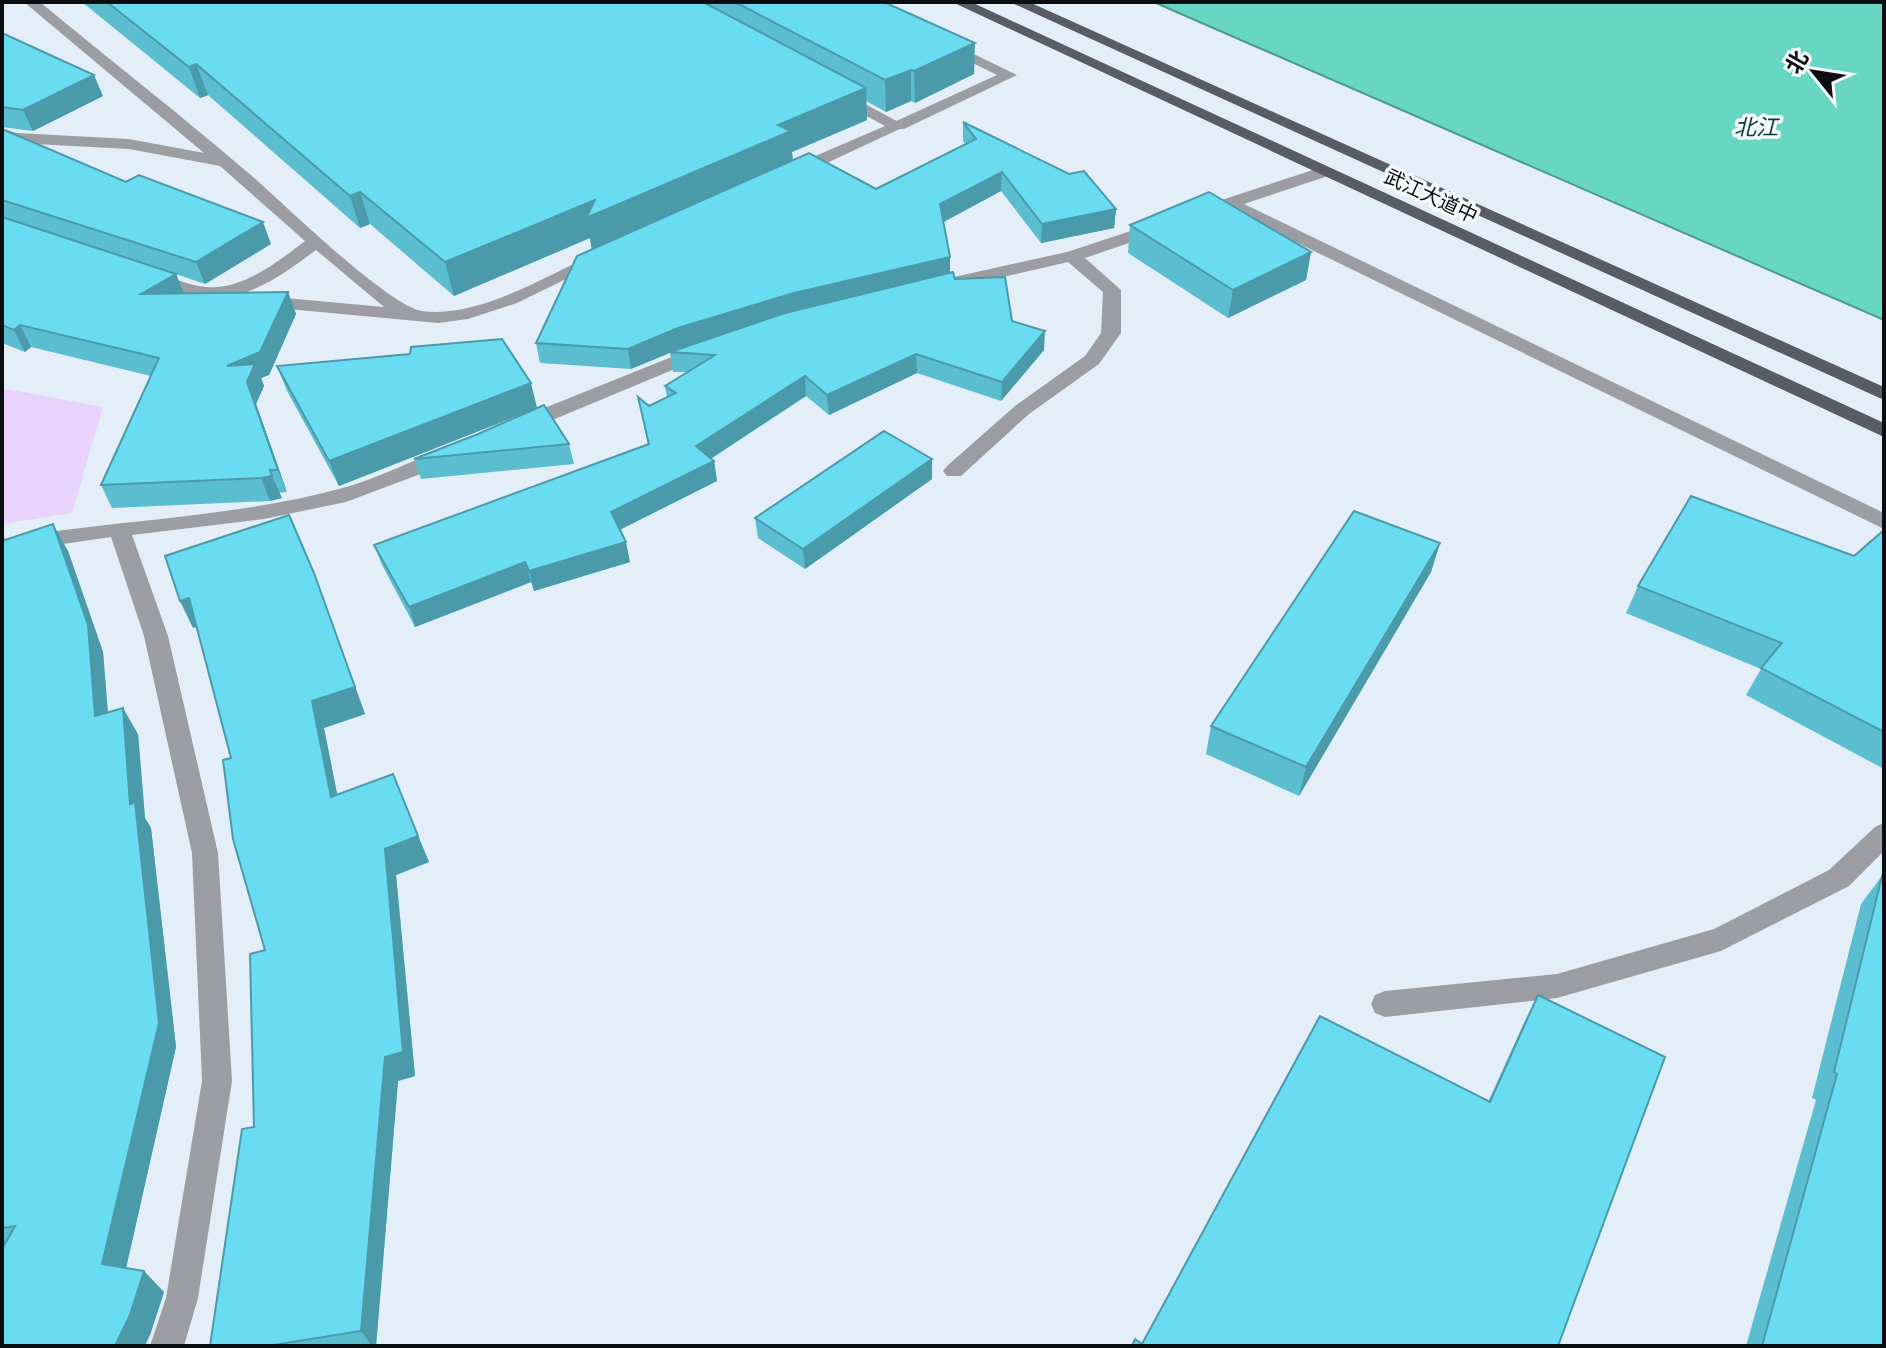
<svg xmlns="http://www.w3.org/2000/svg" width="1886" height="1348" viewBox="0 0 1886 1348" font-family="Bitter,'Noto Sans SC',serif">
	<rect width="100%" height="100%" fill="#e3eef8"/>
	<path fill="#e7d3fb" d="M2,388L103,407L72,513L2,524Z"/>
	<path fill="#67d6c2" stroke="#4b9a8d" stroke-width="2" d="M1154,2H1884V320L1172,10Z"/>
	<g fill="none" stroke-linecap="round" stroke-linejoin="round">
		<path fill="#9c9da2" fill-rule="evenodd" d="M945,40L1017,75L904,129H892V123L997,75L940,47L938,44Z"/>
		<g fill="#9c9da2" fill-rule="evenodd">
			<path d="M24,2H40C110,60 182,116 252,176C284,204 387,305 422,311C477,319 546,276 594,254L600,253L609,258L517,303L468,319L438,323L256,306L254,302L263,296L384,307L316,250C285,273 245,303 204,298C183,296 164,287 145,280L142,276L151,271C167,275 182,283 199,286C238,294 276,263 305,241L220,166L129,149L16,143L2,139V129L17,133L129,139L204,153Z"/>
			<path d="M839,90L906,126L797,177H785L783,173L785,169L885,126L833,98V92Z"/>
			<path d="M1325,166L1333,171L1331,175L1244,204L1884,513V529L1228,209L1197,219L1188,214L1191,210Z"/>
			<path d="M1158,222L1164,223L1167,227L1164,231L1085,258L1121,290V333L1099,364L1029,414L961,476H947L943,471L947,466L1015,406L1085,356L1101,333L1103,292L1068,262L943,291L934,285L936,281L1067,252Z"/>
			<path d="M699,346L709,352L706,356L526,431H512L509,426L512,421Z"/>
			<path d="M448,449L455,451L458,456L455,461L346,502L264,519L132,535L168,636L218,853L232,1081L198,1298L184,1346H150L166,1298L202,1081L192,853L144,636L111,537L2,553V539C113,520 231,518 339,489C377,480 411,459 448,449Z"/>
			<path d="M1884,823V851L1849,886L1721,951L1557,998L1385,1017L1375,1013L1371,1004L1375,995L1385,991L1557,974L1714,929L1829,870L1875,827Z"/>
		</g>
		<g fill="#5a5c65" fill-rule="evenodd">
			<path d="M952,2H971L1884,423V437Z"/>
			<path d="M1010,2H1029L1884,387V400Z"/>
		</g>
	</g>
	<g fill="#5bbdd0">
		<path d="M82,2H884L974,74L915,103L911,101L886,112L866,101L867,120L792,152L793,161L876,189L966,145L963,141V122L1116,209L1114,228L1041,243L1001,191L943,222L950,257V273L955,279L1012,321L1044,350L1001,401L917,373L829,415L806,396L711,459L714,461L717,481L620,530L630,562L534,591L531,582L415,627L382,565L374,545L648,445L638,397L649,406L667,397L665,386L687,372H673L670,353L631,369L540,363L536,343L592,250L590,238L454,296L370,224L360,228L208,95L200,98Z"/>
		<path d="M2,33L103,96L33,131L2,127Z"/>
		<path d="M2,129L271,244L205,284L176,274L184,294L288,292L296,314L269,375L261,378L264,386L256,404L287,492L279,493L282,498L270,501L112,508L101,485L151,376L31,347L25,352L2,343Z"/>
		<path d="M1130,225L1311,252L1306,280L1228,318L1128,253Z"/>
		<path d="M277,366L537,408L339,486L287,391Z"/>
		<path d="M569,444L574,464L421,479L414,459Z"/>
		<path d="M932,459V479L805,569L758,538L755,518Z"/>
		<path d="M1884,530V769L1746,695L1761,669L1626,613L1638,586L1854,556Z"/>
		<path d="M2,541L68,551L103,652L108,712L138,734L145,818L151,828L176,1047L126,1268L164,1292L150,1335L2,1346Z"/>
		<path d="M1440,543L1431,572L1299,796L1206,754L1211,726Z"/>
		<path d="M314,573L365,714L324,728L337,795L393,774L429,862L396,875L415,1076L398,1081L376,1346H210L254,1127L265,950L231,758L197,627L193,628Z"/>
		<path d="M1882,876L1884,1346H1746L1816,1100L1812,1098L1861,904Z"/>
		<path d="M1538,995L1558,1346H1132L1142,1344L1488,1102L1523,1025Z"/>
	</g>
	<g fill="#4a9aa9">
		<path d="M975,43L974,74L915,103L914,71Z"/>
		<path d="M196,64L208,95L200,98L189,67Z"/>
		<path d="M911,70V101L886,112L885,80Z"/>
		<path d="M94,75L103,96L33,131L23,110Z"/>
		<path d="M866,88L867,120L792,152L793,163L592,251L590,238L454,296L445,262Z"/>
		<path d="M1002,172L1001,191L940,224V204Z"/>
		<path d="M360,192L370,224L360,228L350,196Z"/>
		<path d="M1116,209L1114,228L1041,243L1042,224Z"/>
		<path d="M263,222L271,244L205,284L196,262Z"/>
		<path d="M1311,252L1306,280L1228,318L1233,290Z"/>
		<path d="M950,257V276L681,348L631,369L628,349L678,328L794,293Z"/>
		<path d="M176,274L185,296L141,294Z"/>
		<path d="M288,292L296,314L269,375L261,378L264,386L256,404L287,492L278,470L227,366Z"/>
		<path d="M20,325L31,347L25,352L14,330Z"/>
		<path d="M1045,331L1044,350L1001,401L1002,382Z"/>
		<path d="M916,354L917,373L829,415L827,395Z"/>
		<path d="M805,376L806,396L699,466L696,446Z"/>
		<path d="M531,383L537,408L339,486L329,461Z"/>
		<path d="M932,459V479L805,569L803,549Z"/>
		<path d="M714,461L717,481L615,532L611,512Z"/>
		<path d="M272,476L282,498L270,501L261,478Z"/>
		<path d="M53,524L68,551L103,652L110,742L95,716Z"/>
		<path d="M626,542L630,562L534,591L529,571Z"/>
		<path d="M1440,543L1431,572L1299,796L1306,767Z"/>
		<path d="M525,562L531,582L415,627L409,607Z"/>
		<path d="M314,573L365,714L324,728L343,823L331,797L312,701Z"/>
		<path d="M189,598L202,625L193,628L180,601Z"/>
		<path d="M123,708L138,734L145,818L151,828L176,1047L122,1286L102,1264L130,804Z"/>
		<path d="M418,836L429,862L396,875L415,1076L398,1081L376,1346H372L361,1331L385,849Z"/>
		<path d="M144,1271L164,1292L150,1335L145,1346H115Z"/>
	</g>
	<g fill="#6adcf2" stroke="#4a9aa9" stroke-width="2">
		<path d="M107,2H703L866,88L778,125L791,131L586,218L595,200L445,262L360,192L350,196L196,64L189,67Z"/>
		<path d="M735,2H884L975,43L914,71L911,70L885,80Z"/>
		<path d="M2,33L94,75L23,110L2,107Z"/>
		<path d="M963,122L1069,174L1084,171L1116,209L1042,224L1002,172L940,204L950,257L794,293L678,328L628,349L536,343L577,256L809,153L876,189L976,139Z"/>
		<path d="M2,129L126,182L139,175L263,222L196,262L2,200Z"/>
		<path d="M1209,192L1311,252L1233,290L1130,225Z"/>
		<path d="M2,217L176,274L141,294L288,292L260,352L227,366L255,364L247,382L278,470H270L272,476L261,478L101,485L159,358L20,325L14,330L2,325Z"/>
		<path d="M953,272L955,279L1005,277L1012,321L1045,331L1002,382L916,354L827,395L805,376L696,446L714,461L611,512L626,542L529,571L525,562L409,607L374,545L649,444L638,397L649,406L676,393L665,386L715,355L670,352L785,313Z"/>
		<path d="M502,339L531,383L329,461L277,366L410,354L411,347Z"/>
		<path d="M544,405L569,444L414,459L478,434Z"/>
		<path d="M884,431L932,459L803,549L755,518Z"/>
		<path d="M1691,496L1854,556L1884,530V732L1761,668L1782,643L1638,586Z"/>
		<path d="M1354,511L1440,543L1306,767L1211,726Z"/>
		<path d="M289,515L314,573L355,687L312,701L331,797L393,774L418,836L385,849L403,1052L385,1057L361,1331L267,1346H210L242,1129L254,1127L250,954L265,950L233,839L223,760L231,758L189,598L180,601L165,556Z"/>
		<path d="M53,524L88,625L95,716L123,708L130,804L135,802L159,1023L102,1264L144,1271L130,1315L115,1346H2V1249L15,1226L2,1228V541Z"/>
		<path d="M1882,876L1884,877V1346H1762L1837,1074L1834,1072Z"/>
		<path d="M1538,995L1665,1057L1558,1346H1132L1135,1339L1142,1344L1320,1016L1490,1102Z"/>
	</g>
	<g text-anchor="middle" stroke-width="7" stroke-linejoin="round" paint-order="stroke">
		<g font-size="20" fill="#0a0e11" stroke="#f6fafe">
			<text transform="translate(1431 196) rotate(25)" y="7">武江大道中</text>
		</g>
		<g font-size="22" font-style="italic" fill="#033a31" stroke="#f6fafe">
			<text x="1756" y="135">北江</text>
		</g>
	</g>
	<rect width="1886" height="1348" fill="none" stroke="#0a0e11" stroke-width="8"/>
	<g transform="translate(1814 72) rotate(300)" stroke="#f6fafe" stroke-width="6" paint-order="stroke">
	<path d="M0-6L14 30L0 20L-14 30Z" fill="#0a0e11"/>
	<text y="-12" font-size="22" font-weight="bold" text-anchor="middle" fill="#0a0e11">北</text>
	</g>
</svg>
